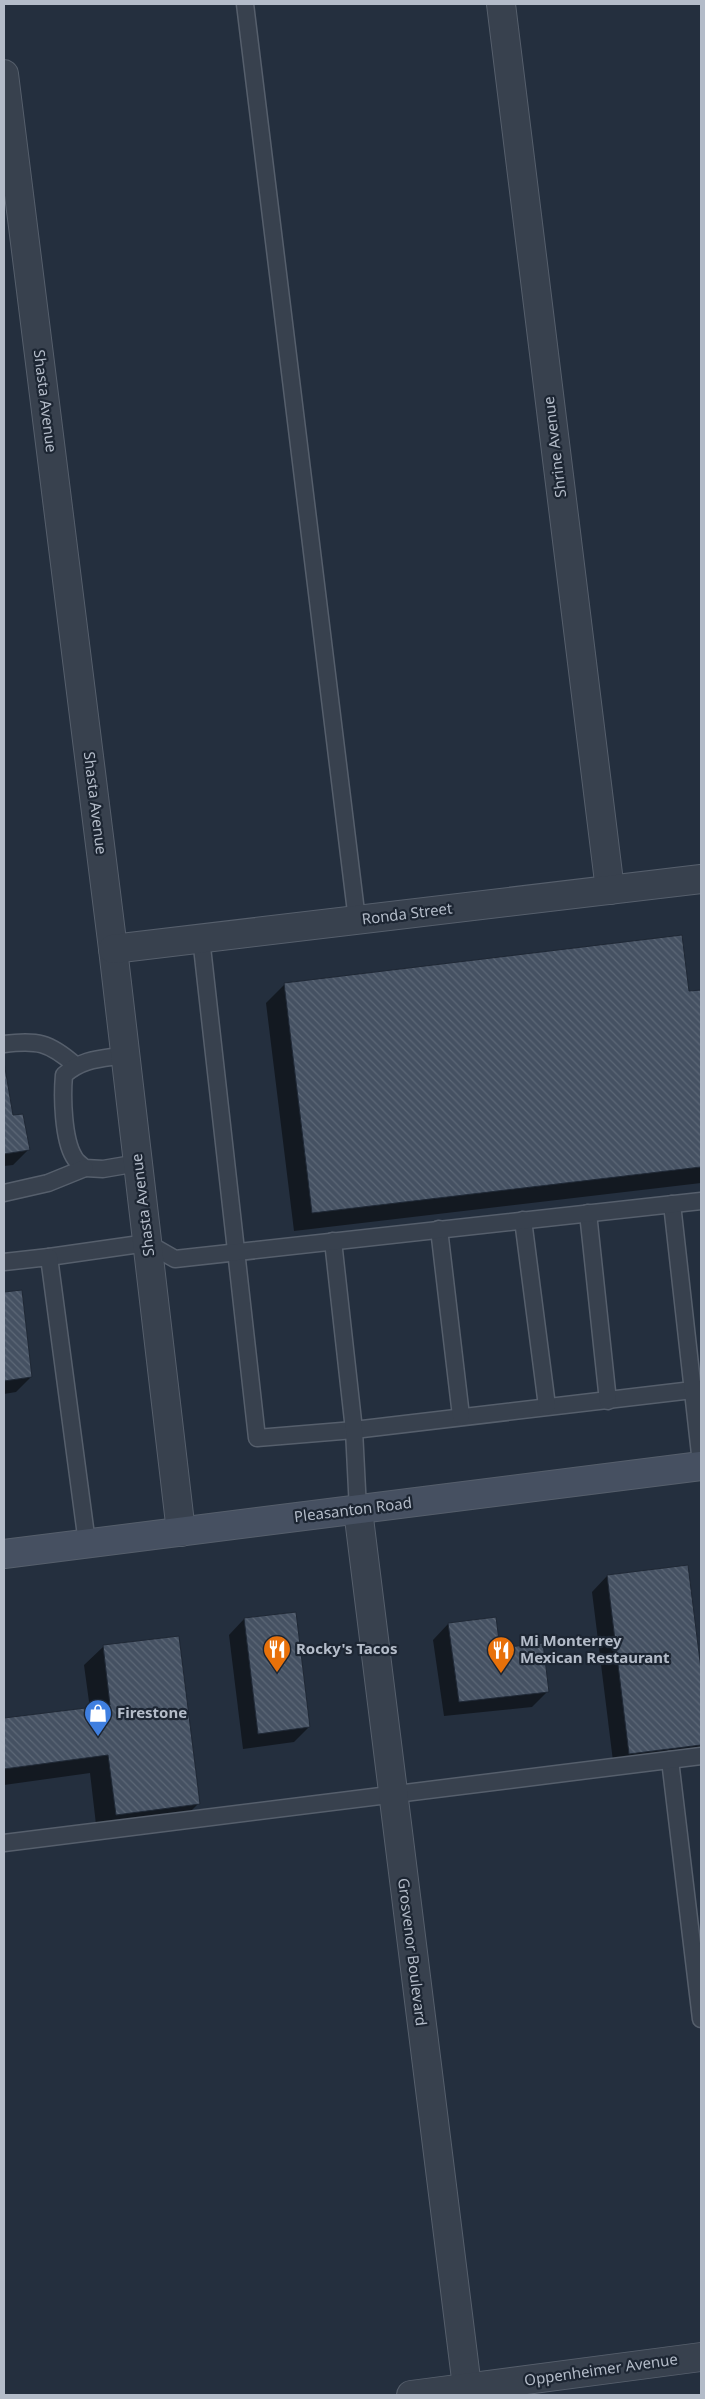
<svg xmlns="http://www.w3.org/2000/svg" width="705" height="2399" viewBox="0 0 705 2399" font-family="'Noto Sans',sans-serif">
	<defs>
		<pattern id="building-back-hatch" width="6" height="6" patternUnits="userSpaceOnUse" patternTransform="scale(1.25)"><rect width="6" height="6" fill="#455162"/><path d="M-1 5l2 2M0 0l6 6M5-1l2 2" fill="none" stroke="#5d6877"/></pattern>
	</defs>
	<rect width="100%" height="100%" fill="#242f3e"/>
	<g fill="#0007">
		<path d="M285,984L688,993L701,991V1183L294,1231L266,1003Z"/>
		<path d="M4,1065L12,1116L28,1150L13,1165L4,1166Z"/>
		<path d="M21,1291L31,1377L16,1392L4,1394V1293Z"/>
		<path d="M687,1566L701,1679V1752L614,1769L592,1592L607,1576Z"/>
		<path d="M244,1619L309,1727L294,1742L243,1749L229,1635Z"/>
		<path d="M448,1624L548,1691L532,1707L444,1716L433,1640Z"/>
		<path d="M178,1638L199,1803L180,1822L97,1833L90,1773L4,1785V1719L90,1709L84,1665L103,1647Z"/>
	</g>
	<g fill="url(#building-back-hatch)" stroke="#1f2835">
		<path d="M682,935L689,991L701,990V1167L312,1213L284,983Z"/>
		<path d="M4,1062L13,1115L23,1114L30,1150L4,1154Z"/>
		<path d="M22,1290L32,1377L4,1381V1292Z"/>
		<path d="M688,1565L701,1669V1745L629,1754L607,1575Z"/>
		<path d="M296,1612L310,1727L258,1734L244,1618Z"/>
		<path d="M496,1617L500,1648L543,1643L549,1692L459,1702L448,1623Z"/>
		<path d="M179,1636L200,1804L116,1815L108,1755L4,1769V1718L110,1705L103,1645Z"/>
	</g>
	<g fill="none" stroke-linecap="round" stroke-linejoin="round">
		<g stroke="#565f6c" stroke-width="19">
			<g id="service">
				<path d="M245,4L357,920"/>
				<path d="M201,938L257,1438L354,1430L701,1389"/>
				<path d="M4,1044C37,1040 49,1042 75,1065"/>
				<path d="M126,1055C102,1059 83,1058 64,1075C62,1096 63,1139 74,1157C76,1161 81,1165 85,1168L103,1169L138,1163"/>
				<path d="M4,1193L48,1183L85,1168"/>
				<path d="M672,1204L701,1463"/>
				<path d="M588,1213L608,1401"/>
				<path d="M523,1220L547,1406"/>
				<path d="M439,1229L461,1416"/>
				<path d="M333,1241L354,1430L358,1510"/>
				<path d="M49,1257L147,1243L175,1259L701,1201"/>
				<path d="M4,1262L49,1257L87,1543"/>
				<path d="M670,1760L701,2019"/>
				<path d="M4,1843L701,1756"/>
			</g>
		</g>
		<g stroke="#565f6c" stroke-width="30">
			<g id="minor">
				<path d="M501,4L610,890"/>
				<path d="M4,74L113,949L181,1532"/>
				<path d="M113,949L701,879"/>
				<path d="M358,1510L468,2395"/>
				<path d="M411,2395L701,2357"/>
			</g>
		</g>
		<g stroke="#565f6c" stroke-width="30">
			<path id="secondary" d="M4,1554L701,1466"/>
		</g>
		<use href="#service" stroke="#38414e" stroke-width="16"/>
		<use href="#minor" stroke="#38414e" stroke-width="28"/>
		<use href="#secondary" stroke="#465061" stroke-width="28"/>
	</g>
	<defs>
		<g id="restaurant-pin" transform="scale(1.4375)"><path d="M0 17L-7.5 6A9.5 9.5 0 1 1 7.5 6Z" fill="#e8710a" stroke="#1d2633"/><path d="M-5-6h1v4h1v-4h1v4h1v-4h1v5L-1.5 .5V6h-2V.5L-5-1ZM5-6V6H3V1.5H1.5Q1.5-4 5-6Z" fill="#fff"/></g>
		<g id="shop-pin" transform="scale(1.4375)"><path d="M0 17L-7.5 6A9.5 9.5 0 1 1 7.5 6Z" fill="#3f7fe0" stroke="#1d2633"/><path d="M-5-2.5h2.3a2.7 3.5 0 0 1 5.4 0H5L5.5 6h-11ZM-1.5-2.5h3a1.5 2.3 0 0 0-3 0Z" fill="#fff"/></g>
	</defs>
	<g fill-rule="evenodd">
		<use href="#restaurant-pin" x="277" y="1649"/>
		<use href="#restaurant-pin" x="501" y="1650"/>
		<use href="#shop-pin" x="98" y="1713"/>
	</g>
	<g text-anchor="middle" stroke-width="4.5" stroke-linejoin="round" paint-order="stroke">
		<g font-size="15" fill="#b4bcc9" stroke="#1d2633">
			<text transform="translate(45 401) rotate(83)" y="5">Shasta Avenue</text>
			<text transform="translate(555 447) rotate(-97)" y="5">Shrine Avenue</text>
			<text transform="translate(95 803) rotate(83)" y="5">Shasta Avenue</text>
			<text transform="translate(407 914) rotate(-7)" y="5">Ronda Street</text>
			<text transform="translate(143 1205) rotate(-97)" y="5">Shasta Avenue</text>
			<text transform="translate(353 1510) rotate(-7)" y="5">Pleasanton Road</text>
			<text transform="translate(412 1952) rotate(83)" y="5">Grosvenor Boulevard</text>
			<text transform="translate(601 2370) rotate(-8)" y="5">Oppenheimer Avenue</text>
		</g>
		<g font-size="15" font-weight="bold" fill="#b4bcc9" stroke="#1d2633" text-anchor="start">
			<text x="520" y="1646">Mi Monterrey<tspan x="520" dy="17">Mexican Restaurant</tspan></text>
			<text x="296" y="1654">Rocky's Tacos</text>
			<text x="117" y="1718">Firestone</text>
		</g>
	</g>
	<rect width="705" height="2399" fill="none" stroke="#b4bcc9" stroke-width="10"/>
</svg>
